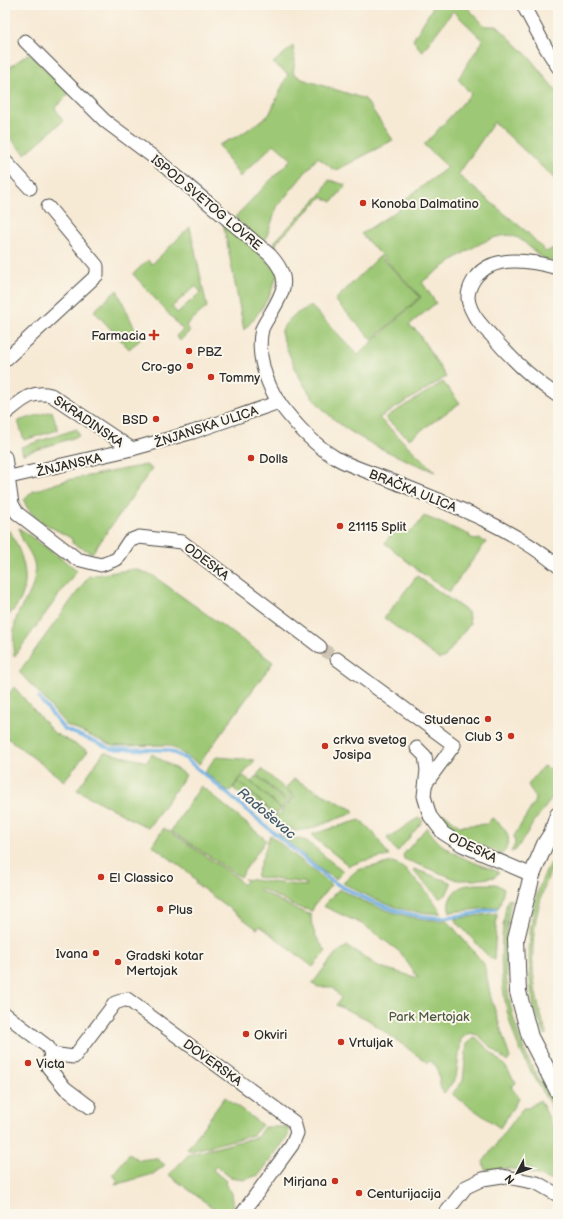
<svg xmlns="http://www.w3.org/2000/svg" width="563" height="1219" viewBox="0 0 563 1219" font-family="'Balsamiq Sans',sans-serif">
	<rect width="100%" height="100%" fill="#fbf7ec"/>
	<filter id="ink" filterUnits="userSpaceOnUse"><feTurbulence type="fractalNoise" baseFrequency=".025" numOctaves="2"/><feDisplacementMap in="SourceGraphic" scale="8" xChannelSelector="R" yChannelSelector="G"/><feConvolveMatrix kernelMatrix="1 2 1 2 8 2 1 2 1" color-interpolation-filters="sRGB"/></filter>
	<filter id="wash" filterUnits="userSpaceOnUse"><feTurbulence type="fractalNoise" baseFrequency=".012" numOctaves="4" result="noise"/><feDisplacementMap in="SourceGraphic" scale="16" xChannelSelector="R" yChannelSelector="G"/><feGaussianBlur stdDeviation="0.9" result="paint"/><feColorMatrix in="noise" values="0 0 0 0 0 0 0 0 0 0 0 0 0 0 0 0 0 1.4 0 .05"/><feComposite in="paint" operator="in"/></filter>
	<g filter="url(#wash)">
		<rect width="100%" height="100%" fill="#f7ead5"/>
		<g fill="#9dc875" stroke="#647a50" fill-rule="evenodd">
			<path d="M434,5H465L485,26H497L529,57L552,86L558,91V182L494,122L458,175L528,233L546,252L558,246V261C538,262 532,245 516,237C494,226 441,269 422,282L436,303L409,325L417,331L446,377L379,418L435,472C390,453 340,435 310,394C297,376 289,354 281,333C286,318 297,313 311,306L358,355L421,297L361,234L401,208L399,204L448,167L424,145L471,94L458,79L483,40L453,11L422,52L413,40Z"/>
			<path d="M293,46L295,61L293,73L302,79L365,99L393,140L339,169L334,170L318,157L277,207L264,244L235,217L291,159L274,144L240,177L219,145L240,135L269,115L288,74L273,63Z"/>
			<path d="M29,53L69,94L55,108L63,121L25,154L5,133V71Z"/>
			<path d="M329,180L346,185L332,202L322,197L277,242L275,248L284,261H280L274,249L275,241L321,194Z"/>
			<path d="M223,222L278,271C273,294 260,313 244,330Z"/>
			<path d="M190,227L207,307L186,325L190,331L180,341L176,336L183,330L133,274L148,260L152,264ZM195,286L201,292L177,313L172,307Z"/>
			<path d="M380,256L420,297L372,340L335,300Z"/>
			<path d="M117,290L140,340L129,349L94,311Z"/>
			<path d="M443,382L460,403L409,439L385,418Z"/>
			<path d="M52,411L58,430L24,440L18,421Z"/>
			<path d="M77,429L79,436L23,454L21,447Z"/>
			<path d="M146,465L152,469L92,553L72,543V539C57,529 28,519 24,500L33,491L67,480Z"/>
			<path d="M424,516L470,535L469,537L477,540L479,539L486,542L449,592L419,571L385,543L395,529L408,532L416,527Z"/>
			<path d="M19,528L77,570L14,657C13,643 13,630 17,616C22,603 32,594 34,580C39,553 22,550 19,528Z"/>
			<path d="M10,531C26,560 36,594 5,618V532Z"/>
			<path d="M135,569L152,575L273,662L199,764L169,745L113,746L66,725L41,695L19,672L89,576Z"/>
			<path d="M417,576L468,612L470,624L444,658L439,659L384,618Z"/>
			<path d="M14,687L54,733L88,751L64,781L5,736V699Z"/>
			<path d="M104,752L147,762L152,754L186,775L148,828L77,790Z"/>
			<path d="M217,757L255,760L229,792L205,772L214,759Z"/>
			<path d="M543,766L551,769L558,766V791L536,819L516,850L511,852L515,844L514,836L534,803L535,797L528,785Z"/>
			<path d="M262,769L293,796L288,802L257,775Z"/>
			<path d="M244,776L281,809L276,815L238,781Z"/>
			<path d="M257,776L287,803L282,809L251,782Z"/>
			<path d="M294,779L353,810V813L310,829L295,831L273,821L295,796L286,788Z"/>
			<path d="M238,782L276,816L271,821L233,788Z"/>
			<path d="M201,786L266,840L240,877L171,831Z"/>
			<path d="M445,814L459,826L487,824L492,818C505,826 516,841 502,854C477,843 457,838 441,815Z"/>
			<path d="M420,818L423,821L398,851H396L387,838C396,834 413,819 420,818Z"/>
			<path d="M360,820L373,832L389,856L362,861L349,866L312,836L313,834Z"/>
			<path d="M427,827C442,854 472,861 499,872L495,877L474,880H458L404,859L403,855Z"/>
			<path d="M164,828L235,876L243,885L246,881L244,879L306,886V883L256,877L270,835L331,885L314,906L312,911L294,906L260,888L259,890L293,908L311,915C311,929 317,940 326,951L313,967L260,926L257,929L195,883L196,881L192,878L193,876L152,845Z"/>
			<path d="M278,833L307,841L343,872L336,879L324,872Z"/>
			<path d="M393,862C407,867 435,899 441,913C406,915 373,900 343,883L357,870Z"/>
			<path d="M551,863L553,865C528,922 526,976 547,1034L545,1035C540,1023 534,1010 532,997C526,958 528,897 551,863Z"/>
			<path d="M414,869L450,882L451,884L446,895L439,898L413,871Z"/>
			<path d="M496,884L504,889L499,907L450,912C448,906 448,903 451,897C460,880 479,885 496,884Z"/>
			<path d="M339,889C371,906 410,922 447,920L484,964L491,998L510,1058L507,1062L478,1035L469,1033L461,1039L456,1078L444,1093L441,1089L437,1067L430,1061L428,1063L367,1019L336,1005L341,998L332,987H318L312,984L335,954L347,946L380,967L418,978L400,952L364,925L323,906Z"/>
			<path d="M509,899L511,900C501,953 504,1002 525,1052C534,1073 547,1091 558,1111V1120C548,1098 533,1078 523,1056C499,1007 497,953 507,901Z"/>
			<path d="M497,913L494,960L489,957L454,919Z"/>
			<path d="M476,1037L505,1066L516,1083L511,1087L519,1098L500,1128L452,1094L463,1081L467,1043Z"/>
			<path d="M225,1097L262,1125L253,1135L191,1151L187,1149Z"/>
			<path d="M540,1100L558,1137V1183C533,1173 513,1165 485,1170L483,1162L523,1108H528Z"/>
			<path d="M264,1127H288V1136L259,1175L243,1180L230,1177L216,1166L213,1170L226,1181L225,1184L232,1193L234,1208L229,1214H221L169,1175L188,1155L257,1137Z"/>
			<path d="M129,1154L139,1160L156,1158L165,1165L153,1174L115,1185L118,1180L112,1175Z"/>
		</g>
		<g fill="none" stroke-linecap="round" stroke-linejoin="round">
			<path stroke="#70b3e6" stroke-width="3.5" d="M39,698L64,729L112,749L168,750L186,759L330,880C359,897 395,914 429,917C451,919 475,913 496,909"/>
		</g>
	</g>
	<g filter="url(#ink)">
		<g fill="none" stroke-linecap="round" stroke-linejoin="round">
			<path stroke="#cec4b3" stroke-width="13" stroke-dasharray="13 6" stroke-linecap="butt" d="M320,647L337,659"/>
			<g stroke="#4a4844" stroke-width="15">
				<g id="minor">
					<path d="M523,5L546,48L558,67"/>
					<path d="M25,41L105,121L156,159L270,255C291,278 285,289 271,313C268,318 264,324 262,329C256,354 266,384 280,404C295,424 314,445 336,458C353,468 374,473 392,481C449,504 510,526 558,566"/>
					<path d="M5,161L30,188"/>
					<path d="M558,268C530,260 486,252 471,285C467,294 467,300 471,309C475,319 483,327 491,335C512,360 531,378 558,396"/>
					<path d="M5,360L97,275V266L48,207"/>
					<path d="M5,414C21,402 29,390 51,395L132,449"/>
					<path d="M5,457L12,504L17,513L77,559L101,565L117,559L129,541L139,537L182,542L320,647"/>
					<path d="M5,478L132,449L193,432L279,402"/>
					<path d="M337,659L454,745L426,783"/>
					<path d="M417,748L425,756L427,770L424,796L430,816L443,833L462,845L532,875"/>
					<path d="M5,1014L48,1047L51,1054L48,1067L65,1088L90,1107"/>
					<path d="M51,1054L74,1057L115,1003L127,999L294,1122L297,1133L292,1145L242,1214"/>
					<path d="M445,1214L466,1187L483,1179L502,1176L537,1183L558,1195"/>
				</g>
			</g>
			<g stroke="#4a4844" stroke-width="18">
				<path id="tertiary" d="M558,815L552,833L545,844L532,875L516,939L518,992L530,1037L558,1091"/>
			</g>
			<use href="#minor" stroke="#fff" stroke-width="13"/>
			<use href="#tertiary" stroke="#fff" stroke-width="16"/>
		</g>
	</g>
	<g fill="#c8321e" stroke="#fbf7ec" stroke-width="1.5">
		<circle cx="363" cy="203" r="4"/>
		<path d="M152 329h4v4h4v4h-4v4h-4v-4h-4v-4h4z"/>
		<circle cx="189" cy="351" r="4"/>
		<circle cx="190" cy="366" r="4"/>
		<circle cx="211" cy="377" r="4"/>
		<circle cx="156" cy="419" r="4"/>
		<circle cx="251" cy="458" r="4"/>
		<circle cx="340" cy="526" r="4"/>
		<circle cx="488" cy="719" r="4"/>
		<circle cx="511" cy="736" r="4"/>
		<circle cx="325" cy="746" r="4"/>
		<circle cx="101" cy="877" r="4"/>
		<circle cx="160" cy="909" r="4"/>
		<circle cx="96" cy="953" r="4"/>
		<circle cx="118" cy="962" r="4"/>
		<circle cx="246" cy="1034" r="4"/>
		<circle cx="341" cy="1042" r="4"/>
		<circle cx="28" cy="1063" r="4"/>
		<circle cx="335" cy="1181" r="4"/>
		<circle cx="359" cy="1193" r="4"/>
	</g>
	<g text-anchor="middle" stroke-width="4" stroke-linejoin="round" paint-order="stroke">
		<g font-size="13" fill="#2b2b2b" stroke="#fbf7ec">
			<text transform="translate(207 202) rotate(40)" y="5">ISPOD SVETOG LOVRE</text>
			<text transform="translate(89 421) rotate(34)" y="5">SKRADINSKA</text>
			<text transform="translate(206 426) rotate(-18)" y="5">ŽNJANSKA ULICA</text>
			<text transform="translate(69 464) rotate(-13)" y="5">ŽNJANSKA</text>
			<text transform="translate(413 490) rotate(22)" y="5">BRAČKA ULICA</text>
			<text transform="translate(207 561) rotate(37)" y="5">ODESKA</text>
			<text transform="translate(473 847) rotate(26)" y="5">ODESKA</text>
			<text transform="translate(213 1062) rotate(36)" y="5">DOVERSKA</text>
		</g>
		<g font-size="13" fill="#2b2b2b" stroke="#fbf7ec" text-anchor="start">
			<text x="371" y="208">Konoba Dalmatino</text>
			<text x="146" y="340" text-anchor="end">Farmacia</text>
			<text x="197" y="356">PBZ</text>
			<text x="182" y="371" text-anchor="end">Cro-go</text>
			<text x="219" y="382">Tommy</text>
			<text x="148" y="424" text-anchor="end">BSD</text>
			<text x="259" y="463">Dolls</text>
			<text x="348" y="531">21115 Split</text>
			<text x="480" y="724" text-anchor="end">Studenac</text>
			<text x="503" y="741" text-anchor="end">Club 3</text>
			<text x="333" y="744">crkva svetog<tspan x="333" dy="15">Josipa</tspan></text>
			<text x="109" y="882">El Classico</text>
			<text x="168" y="914">Plus</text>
			<text x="88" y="958" text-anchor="end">Ivana</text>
			<text x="126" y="960">Gradski kotar<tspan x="126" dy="15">Mertojak</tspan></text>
			<text x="254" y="1039">Okviri</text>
			<text x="349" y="1047">Vrtuljak</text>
			<text x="36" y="1068">Victa</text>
			<text x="327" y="1186" text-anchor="end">Mirjana</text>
			<text x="367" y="1198">Centurijacija</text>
		</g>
		<g font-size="13" fill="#4d5a41" stroke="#fbf7ec">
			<text x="429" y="1021">Park Mertojak</text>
		</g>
		<g font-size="14" font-style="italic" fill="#435b6c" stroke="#fbf7ec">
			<text transform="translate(267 813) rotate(40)" y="5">Radoševac</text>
		</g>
	</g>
	<rect width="563" height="1219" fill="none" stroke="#fbf7ec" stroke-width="20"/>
	<g transform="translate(517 1173) rotate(229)" stroke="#fbf7ec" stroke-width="3" paint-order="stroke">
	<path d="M0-3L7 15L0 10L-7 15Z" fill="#2b2b2b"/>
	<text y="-6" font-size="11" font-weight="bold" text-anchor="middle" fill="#2b2b2b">N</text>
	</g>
</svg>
